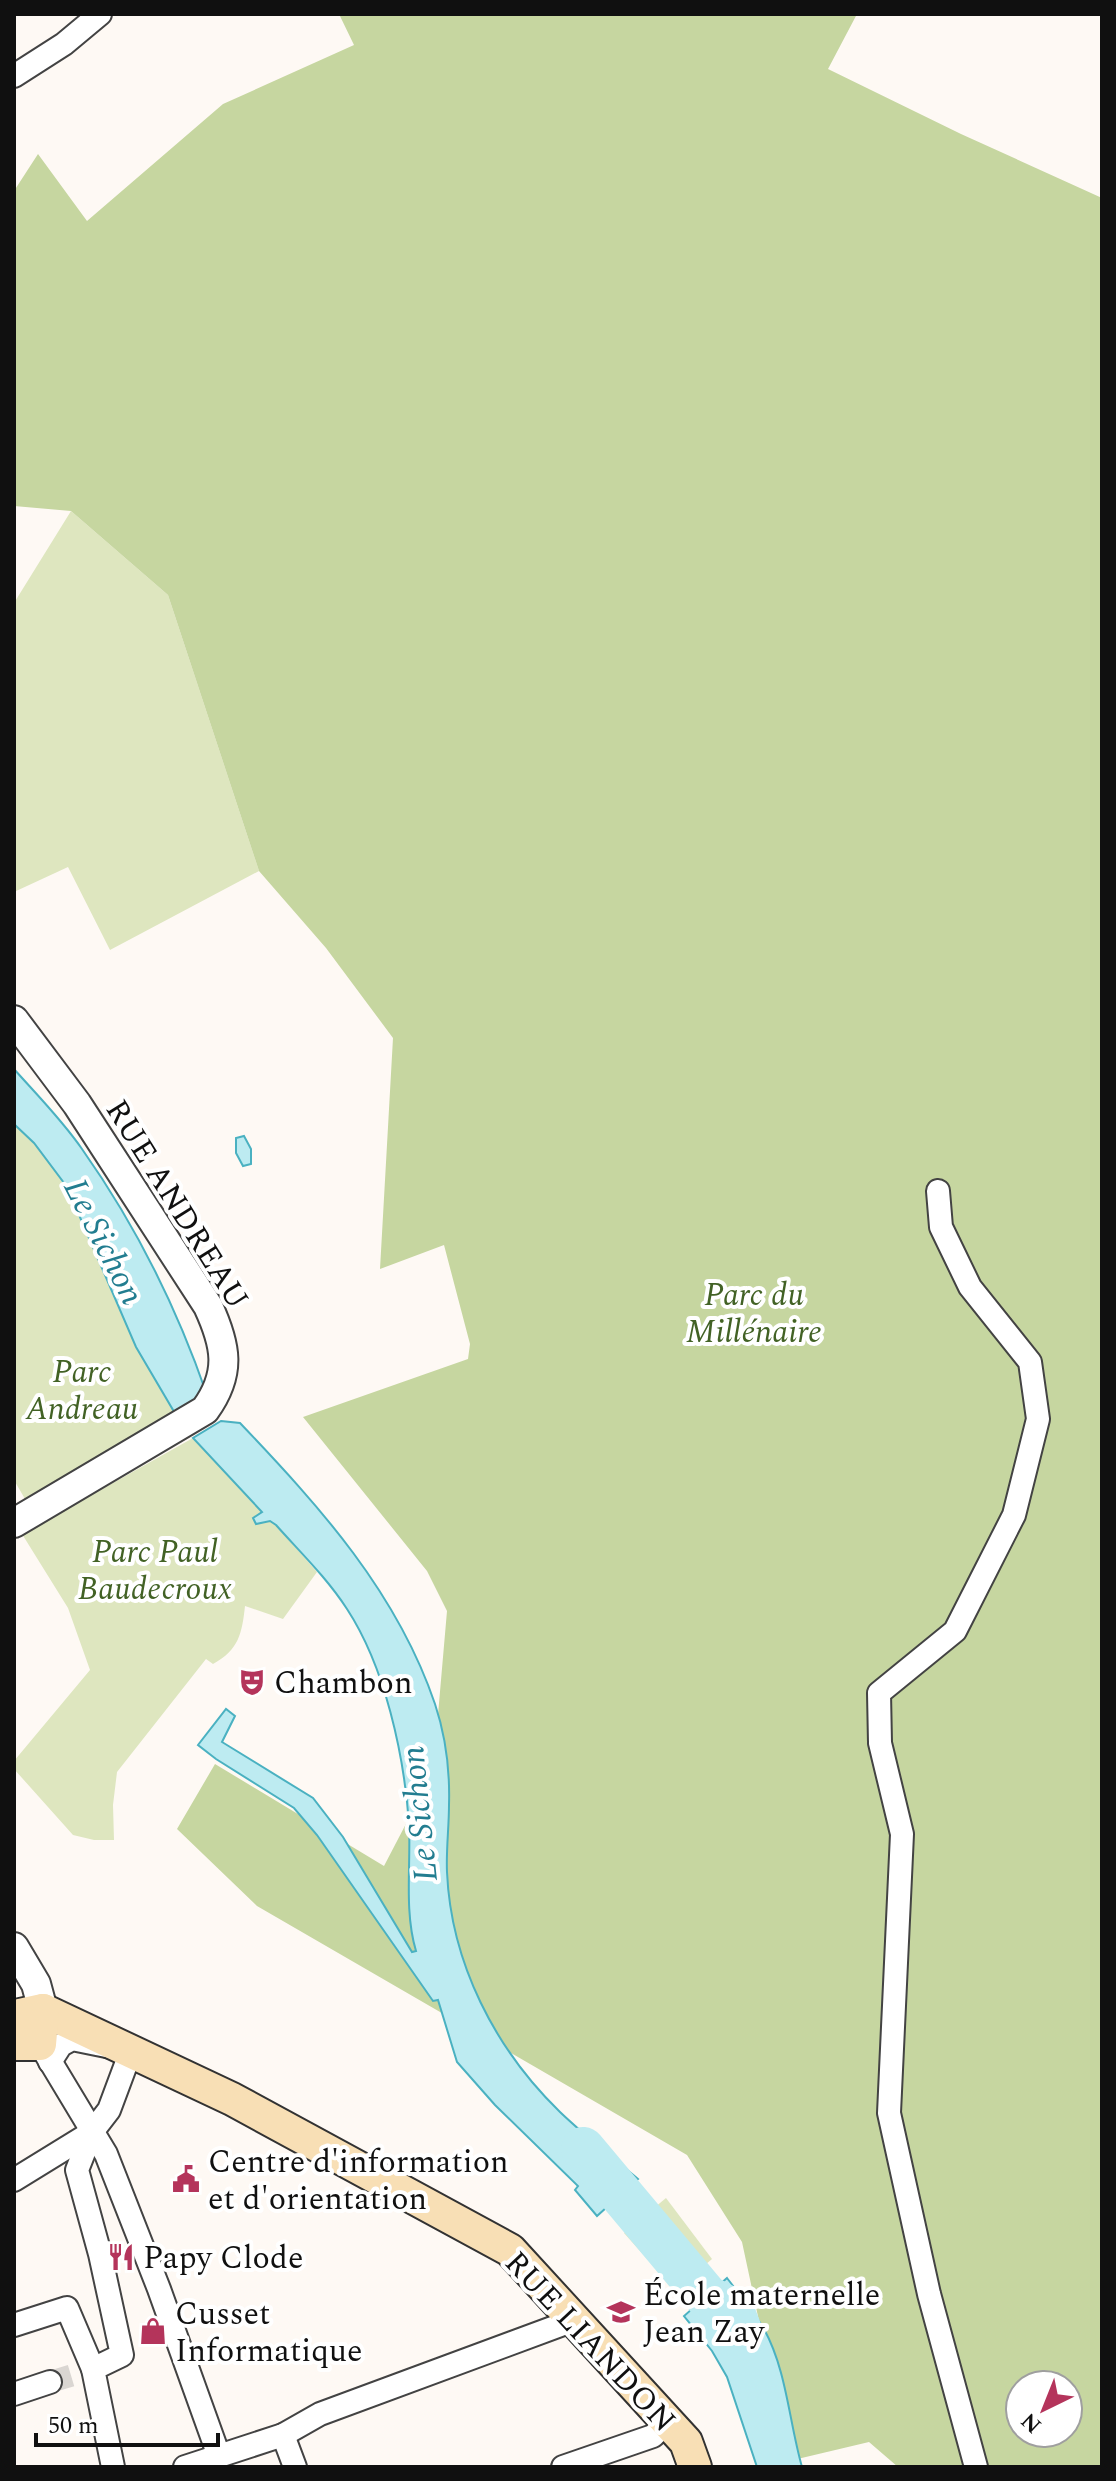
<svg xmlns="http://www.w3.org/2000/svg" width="1116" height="2481" viewBox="0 0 1116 2481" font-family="Spectral,serif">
	<rect width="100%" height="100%" fill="#fef9f4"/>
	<g fill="#dee6bf">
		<path d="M71,511L168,595L259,871L110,950L68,867L14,892V603Z"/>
		<path d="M14,1124L34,1143L67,1187L136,1347L176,1415L25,1499L14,1480Z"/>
		<path d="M193,1438L276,1525L317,1572L283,1619L245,1606C242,1633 239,1650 213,1664L206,1659L117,1772L113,1805L114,1840H94L73,1835L14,1769V1761L90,1670L68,1608L22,1534Z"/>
		<path d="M666,2198L712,2259L680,2286L673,2288L624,2233Z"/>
	</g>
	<path fill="#c6d6a0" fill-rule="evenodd" d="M339,14H857L828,69L961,134L1102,198V2467H898L869,2442L789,2461L742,2242L687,2155L257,1906L177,1829L215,1764L384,1866L433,1772L447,1611L427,1571L303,1417L468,1359L470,1344L444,1245L380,1269L393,1038L326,948L259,871L168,595L71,511L14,506V191L38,154L87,221L223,104L354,45ZM1020,2385H1068V2433H1020Z"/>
	<g fill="#bdebf1" stroke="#4ab1c1" stroke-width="2">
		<path d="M14,1069C37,1095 62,1120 82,1149C135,1224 177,1308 207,1395L176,1415L136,1347L67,1187L34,1143L14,1124Z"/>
		<path d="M244,1136L251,1149V1164L243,1166L236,1153V1138Z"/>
		<path d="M221,1421L240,1423C320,1507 397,1592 435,1704C446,1737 450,1771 449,1805C449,1827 446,1850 447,1872C451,1963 495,2049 560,2112C585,2136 612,2157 638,2179L597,2216L575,2190L578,2186L495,2105L457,2062L438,2000L433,2001L317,1835L294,1808L216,1759L198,1745L226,1709L235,1716L222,1742L313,1798L343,1837L412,1952L416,1951C404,1911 411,1865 409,1824C404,1754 385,1667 347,1609C327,1578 300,1552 276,1525L270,1521L256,1524L253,1518L262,1512L193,1438Z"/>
		<path d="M727,2278C740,2295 753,2311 764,2329C787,2371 789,2422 802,2467H757L727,2377L712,2351L684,2316Z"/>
	</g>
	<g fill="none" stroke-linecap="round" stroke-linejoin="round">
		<path stroke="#bdebf1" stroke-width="44" d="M583,2149L707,2297L732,2310L743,2338"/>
		<path stroke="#dad6d2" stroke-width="22" stroke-dasharray="22 11" stroke-linecap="butt" d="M50,2382L93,2369"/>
		<g stroke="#434343" stroke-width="26">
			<g id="minor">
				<path d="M14,76L64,44L100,14"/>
				<path d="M938,1191L941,1227L970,1287L1030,1362L1038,1419L1014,1515L955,1631L879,1693L880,1743L902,1834L889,2113L929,2294L976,2467"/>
				<path d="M44,2051L106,2154L159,2289L219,2456"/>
				<path d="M50,2062L61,2045L72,2039L131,2051L109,2110L92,2132L77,2170L100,2254L122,2355L93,2369L113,2467"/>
				<path d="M14,2180L92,2132"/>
				<path d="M14,2325L67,2308L93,2369"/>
				<path d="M14,2394L50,2382"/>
				<path d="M283,2435L295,2467"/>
				<path d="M185,2467L283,2435L320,2414L574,2320"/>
				<path d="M563,2467L653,2436L667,2422"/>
			</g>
		</g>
		<g stroke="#434343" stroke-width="32">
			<g id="tertiary">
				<path d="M14,1020L77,1104L208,1306C226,1345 232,1373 205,1410L14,1523"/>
				<path d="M14,1947L36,1984L43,2010"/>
			</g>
		</g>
		<g stroke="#323232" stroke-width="36">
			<g id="secondary">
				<path d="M14,2019L20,2015L43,2010L232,2099L510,2250L686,2442L695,2467"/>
				<path d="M14,2044H40L43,2010"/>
			</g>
		</g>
		<use href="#minor" stroke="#fff" stroke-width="22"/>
		<use href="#tertiary" stroke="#fff" stroke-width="28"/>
		<use href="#secondary" stroke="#f8dfb5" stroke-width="32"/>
	</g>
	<defs>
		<g id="theatre-bare" transform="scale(2.16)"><path d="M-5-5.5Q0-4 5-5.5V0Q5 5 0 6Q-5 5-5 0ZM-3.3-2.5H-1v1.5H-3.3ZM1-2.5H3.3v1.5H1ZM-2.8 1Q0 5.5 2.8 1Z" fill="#b4345b" stroke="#fff" stroke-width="2.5" paint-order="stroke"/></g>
		<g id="civic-bare" transform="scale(2.16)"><path d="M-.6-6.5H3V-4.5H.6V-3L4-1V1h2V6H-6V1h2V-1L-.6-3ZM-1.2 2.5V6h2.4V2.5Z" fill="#b4345b" stroke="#fff" stroke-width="2.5" paint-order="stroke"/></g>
		<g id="restaurant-bare" transform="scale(2.16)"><path d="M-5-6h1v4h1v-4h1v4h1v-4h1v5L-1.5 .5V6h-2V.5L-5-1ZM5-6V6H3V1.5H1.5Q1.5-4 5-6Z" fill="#b4345b" stroke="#fff" stroke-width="2.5" paint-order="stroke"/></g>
		<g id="school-bare" transform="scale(2.16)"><path d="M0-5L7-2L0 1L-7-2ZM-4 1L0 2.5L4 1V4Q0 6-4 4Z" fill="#b4345b" stroke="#fff" stroke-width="2.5" paint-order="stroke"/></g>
		<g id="shop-bare" transform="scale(2.16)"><path d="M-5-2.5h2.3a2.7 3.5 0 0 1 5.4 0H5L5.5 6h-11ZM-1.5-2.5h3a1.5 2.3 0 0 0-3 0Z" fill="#b4345b" stroke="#fff" stroke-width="2.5" paint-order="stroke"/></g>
	</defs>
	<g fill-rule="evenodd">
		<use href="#theatre-bare" x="252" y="1682"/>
		<use href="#civic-bare" x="186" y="2179"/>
		<use href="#restaurant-bare" x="121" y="2257"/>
		<use href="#school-bare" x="621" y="2312"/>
		<use href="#shop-bare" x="153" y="2331"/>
	</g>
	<g text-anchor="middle" stroke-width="8" stroke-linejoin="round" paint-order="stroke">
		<g font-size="32" fill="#101010" stroke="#fff">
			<text transform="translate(178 1204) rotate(58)" y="11">RUE ANDREAU</text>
			<text transform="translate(591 2341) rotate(47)" y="11">RUE LIANDON</text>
		</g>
		<g font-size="32" font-style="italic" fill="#426225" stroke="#fff">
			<text x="754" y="1305">Parc du<tspan x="754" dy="37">Millénaire</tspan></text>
			<text x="82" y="1382">Parc<tspan x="82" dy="37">Andreau</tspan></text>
			<text x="155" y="1562">Parc Paul<tspan x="155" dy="37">Baudecroux</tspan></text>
		</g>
		<g font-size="32" fill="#101010" stroke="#fff" text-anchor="start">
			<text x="274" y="1693">Chambon</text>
			<text x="208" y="2172">Centre d'information<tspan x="208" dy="37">et d'orientation</tspan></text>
			<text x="143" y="2268">Papy Clode</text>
			<text x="643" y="2305">École maternelle<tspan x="643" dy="37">Jean Zay</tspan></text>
			<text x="175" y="2324">Cusset<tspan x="175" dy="37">Informatique</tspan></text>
		</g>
		<g font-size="34" font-style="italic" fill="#227d90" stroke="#fff">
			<text transform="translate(105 1241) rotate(63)" y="12">Le Sichon</text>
			<text transform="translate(418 1814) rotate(-96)" y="12">Le Sichon</text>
		</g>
	</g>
	<rect width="1116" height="2481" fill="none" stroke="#101010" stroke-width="32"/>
	<g transform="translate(1044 2409) rotate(223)"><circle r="38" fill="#ffffff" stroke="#9f9f9f" stroke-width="2"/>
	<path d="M0-6L14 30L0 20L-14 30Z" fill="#b4345b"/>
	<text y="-12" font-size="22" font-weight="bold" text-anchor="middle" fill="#101010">N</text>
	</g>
	<path d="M36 2433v12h182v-12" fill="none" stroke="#101010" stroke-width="4"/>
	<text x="48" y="2433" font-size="24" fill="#101010" stroke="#ffffff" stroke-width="6" paint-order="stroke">50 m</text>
</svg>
